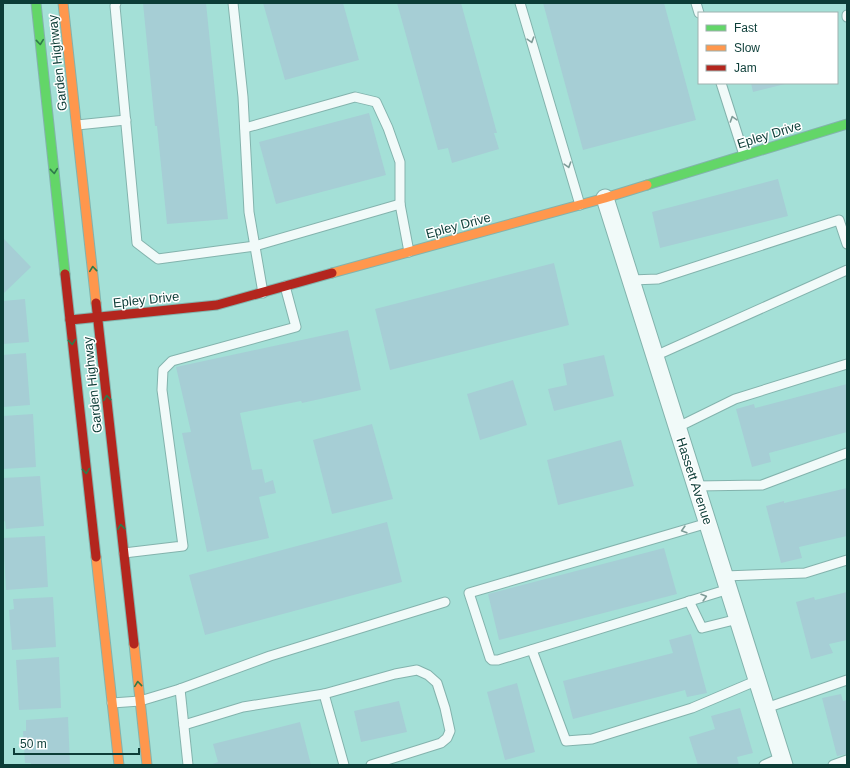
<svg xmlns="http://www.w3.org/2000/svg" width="850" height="768" viewBox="0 0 850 768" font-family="Helvetica,sans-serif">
	<rect width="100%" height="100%" fill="#a4e0d7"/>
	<g fill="#a6ced5">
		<path d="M143,3H206L228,219L167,224L157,126H155Z"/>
		<path d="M263,3H343L359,60L285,80Z"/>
		<path d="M397,3H461L497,133H494L499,149L452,163L448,148L438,150Z"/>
		<path d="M543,3H664L696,120L583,150Z"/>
		<path d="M751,83H785V84L753,92Z"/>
		<path d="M369,113L386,175L276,204L259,142Z"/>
		<path d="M778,179L788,216L660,248L652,212Z"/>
		<path d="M3,238L31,267L4,293L3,291Z"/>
		<path d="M554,263L569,325L390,370L375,309Z"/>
		<path d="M25,299L29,342L3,344V301Z"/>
		<path d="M348,330L361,390L302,403L301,401L240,413L252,470L262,469L265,483L273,480L276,493L259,497L269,538L207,552L182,433L191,432L176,367Z"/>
		<path d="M26,353L30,405L3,407V355Z"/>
		<path d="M604,355L614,396L554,411L548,389L567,385L563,364Z"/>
		<path d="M513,380L527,425L480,440L467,394Z"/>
		<path d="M847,384V432L769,453L771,462L752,467L736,409L754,404L755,408Z"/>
		<path d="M33,414L36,467L3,469V416Z"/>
		<path d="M372,424L393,499L332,514L313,440Z"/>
		<path d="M621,440L634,486L558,505L547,460Z"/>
		<path d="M40,476L44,526L6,529L5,521L3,522V478Z"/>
		<path d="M847,488V536L799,547L802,558L781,563L766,506L784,501V503Z"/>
		<path d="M387,522L402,582L205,635L189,575Z"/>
		<path d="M45,536L48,587L6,590L3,538Z"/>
		<path d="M664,548L677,594L499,640L488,594Z"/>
		<path d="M847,592V640L829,644L833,653L811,659L796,602L814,597L815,600Z"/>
		<path d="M53,597L56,647L12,650L9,610L14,609L13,599Z"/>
		<path d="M691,634L707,693L687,697L685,690L573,719L563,681L673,653L669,640Z"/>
		<path d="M59,657L61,708L19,710L16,660Z"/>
		<path d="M517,683L535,752L505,760L487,692Z"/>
		<path d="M841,694L843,701L847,700V754L837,756L822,698Z"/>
		<path d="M399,701L407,732L361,742L354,711Z"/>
		<path d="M740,708L753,753L737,757L739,765H698L689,737L715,729L711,716Z"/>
		<path d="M68,717L70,765H31V763H25L23,731H26V720Z"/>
		<path d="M300,722L311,765H210L218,762L213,744Z"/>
	</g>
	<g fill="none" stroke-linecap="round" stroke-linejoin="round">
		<g stroke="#83b3ad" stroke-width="11">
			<g id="lane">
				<path d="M116,3L115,6L137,243L158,259L255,246L400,204L409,252"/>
				<path d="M233,3L243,97L249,212L263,293"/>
				<path d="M520,3L580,205"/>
				<path d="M696,3L699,13"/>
				<path d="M847,15V17"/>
				<path d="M721,83L744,155"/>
				<path d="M77,125L126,120"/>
				<path d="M245,128L355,97L376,102L388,128L400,162V204"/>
				<path d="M631,280L658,279L839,220L847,244"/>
				<path d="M655,356L847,270"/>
				<path d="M678,427L735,399L847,364"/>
				<path d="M696,486L762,485L847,453"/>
				<path d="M708,523L469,593L490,658L492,660H498L729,589"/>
				<path d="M124,553L183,546L162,390L163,370L172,361L296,327L285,286"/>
				<path d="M725,576L805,573L847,560"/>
				<path d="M689,601L702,628L738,619"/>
				<path d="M532,650L566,741L592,739L692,708L758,680"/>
				<path d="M180,689L188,765"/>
				<path d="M324,694L344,765"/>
				<path d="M112,703L140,701L180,689L270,656L445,602"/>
				<path d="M766,708L847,680"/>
				<path d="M184,725L243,707L324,694L395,674L417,670L428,675L437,683L445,708L450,731L447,738L441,743L371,765"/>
				<path d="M764,765L782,757"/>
				<path d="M833,765L847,760"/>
			</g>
		</g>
		<g stroke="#83b3ad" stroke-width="19">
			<path id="street" d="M605,198L784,765"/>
		</g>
		<g stroke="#83b3ad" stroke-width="11">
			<g id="fast">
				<path d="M36,3L65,274"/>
				<path d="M647,185L847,124"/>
			</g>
		</g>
		<g stroke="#83b3ad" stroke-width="11">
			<g id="slow">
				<path d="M63,3L96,303"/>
				<path d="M332,273L605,198L647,185"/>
				<path d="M96,557L119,765"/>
				<path d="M134,644L147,765"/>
			</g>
		</g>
		<g stroke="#83b3ad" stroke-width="11">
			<g id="jam">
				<path d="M65,274L96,557"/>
				<path d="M96,303L134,644"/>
				<path d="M70,320L217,305L332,273"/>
			</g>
		</g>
		<use href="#lane" stroke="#f1faf9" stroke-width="9"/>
		<use href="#street" stroke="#f1faf9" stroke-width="17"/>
		<use href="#fast" stroke="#63d668" stroke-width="9"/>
		<use href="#slow" stroke="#ff974d" stroke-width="9"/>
		<use href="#jam" stroke="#b3261e" stroke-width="9"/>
	</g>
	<defs><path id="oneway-chevron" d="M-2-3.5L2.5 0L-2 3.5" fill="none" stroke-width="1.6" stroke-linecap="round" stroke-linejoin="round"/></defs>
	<g stroke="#7e9c98">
		<use href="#oneway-chevron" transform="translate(531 40) rotate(73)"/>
		<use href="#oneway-chevron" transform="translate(733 119) rotate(-108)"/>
		<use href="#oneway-chevron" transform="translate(568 165) rotate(73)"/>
		<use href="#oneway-chevron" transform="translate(684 530) rotate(164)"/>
		<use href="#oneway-chevron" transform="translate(704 597) rotate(-17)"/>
	</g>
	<g stroke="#2f7a4b">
		<use href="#oneway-chevron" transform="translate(40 42) rotate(84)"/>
		<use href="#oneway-chevron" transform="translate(54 171) rotate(84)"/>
		<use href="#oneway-chevron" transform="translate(93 269) rotate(-96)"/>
		<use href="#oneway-chevron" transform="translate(72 342) rotate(84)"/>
		<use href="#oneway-chevron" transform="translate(107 398) rotate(-96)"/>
		<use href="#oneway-chevron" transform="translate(86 471) rotate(84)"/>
		<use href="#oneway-chevron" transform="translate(121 527) rotate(-96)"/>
		<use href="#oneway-chevron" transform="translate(138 684) rotate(-96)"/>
	</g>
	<g text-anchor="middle" stroke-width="3" stroke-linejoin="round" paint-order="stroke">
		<g font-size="13" fill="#0c3d37" stroke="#fff">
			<text transform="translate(57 63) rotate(-96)" y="5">Garden Highway</text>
			<text transform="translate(769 134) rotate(-17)" y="5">Epley Drive</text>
			<text transform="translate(458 225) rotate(-15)" y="5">Epley Drive</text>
			<text transform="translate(146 299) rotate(-6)" y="5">Epley Drive</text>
			<text transform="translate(92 385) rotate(-96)" y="5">Garden Highway</text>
			<text transform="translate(695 481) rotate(72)" y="5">Hassett Avenue</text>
		</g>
	</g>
	<rect width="850" height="768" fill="none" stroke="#0c3d37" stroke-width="8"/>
	<rect x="698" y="12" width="140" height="72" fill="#ffffff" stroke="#9eb1af"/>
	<rect x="706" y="25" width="20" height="6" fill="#63d668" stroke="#9eb1af"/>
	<text x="734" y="32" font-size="12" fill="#0c3d37">Fast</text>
	<rect x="706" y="45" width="20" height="6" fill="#ff974d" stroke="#9eb1af"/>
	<text x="734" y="52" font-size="12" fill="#0c3d37">Slow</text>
	<rect x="706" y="65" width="20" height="6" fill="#b3261e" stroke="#9eb1af"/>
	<text x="734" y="72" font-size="12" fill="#0c3d37">Jam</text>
	<path d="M14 748v6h125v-6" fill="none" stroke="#0c3d37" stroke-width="2"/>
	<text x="20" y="748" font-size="12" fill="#0c3d37" stroke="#ffffff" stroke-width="3" paint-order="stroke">50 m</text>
</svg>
